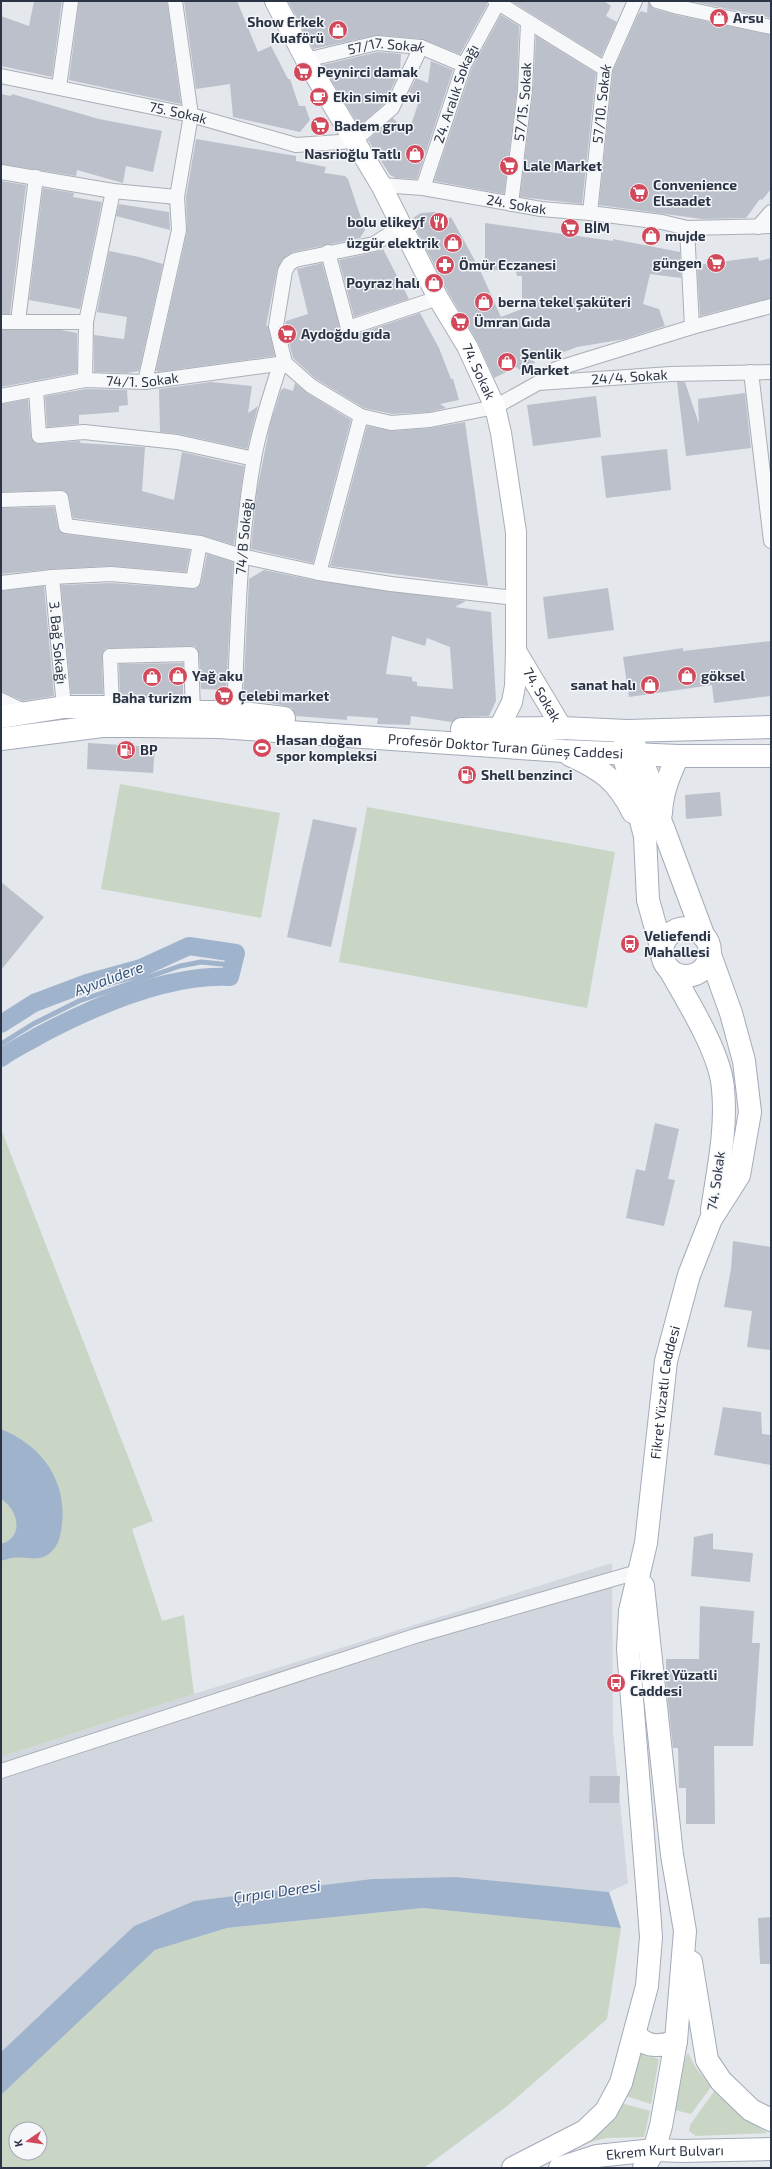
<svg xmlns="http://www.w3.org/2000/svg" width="772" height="2169" viewBox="0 0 772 2169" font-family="'Exo 2',sans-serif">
	<rect width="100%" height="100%" fill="#e4e7ec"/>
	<path fill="#d2d6de" d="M612,1563L613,1732L628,1883L609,1892L456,1877L372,1879L194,1901L134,1926L1,2052V1757L194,1694Z"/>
	<g fill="#c9d6c5" fill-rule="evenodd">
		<path d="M120,784L280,813L261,918L101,889Z"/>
		<path d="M367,807L615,852L587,1008L339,962Z"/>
		<path d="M1,1129L153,1521L132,1529L162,1621L184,1615L194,1694L1,1757Z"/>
		<path d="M423,1908L621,1928L607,2019L506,2107L424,2168H1V2095L155,1950L227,1928ZM16,2129H40V2153H16Z"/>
		<path d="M638,2053L659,2059L651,2104L626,2096Z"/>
		<path d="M688,2053L696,2068L711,2087L691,2114L675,2110L683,2063Z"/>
		<path d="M715,2090L735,2111L767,2133L696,2136L689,2131L690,2125Z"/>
		<path d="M621,2103L650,2111L644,2137L607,2138L576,2145Z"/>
	</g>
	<g fill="#9fb4cc">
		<path d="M1,1429C41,1445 67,1480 62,1524C61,1534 59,1545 51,1552C40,1563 26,1556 13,1558C9,1558 5,1560 1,1561V1544C25,1537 18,1509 1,1499Z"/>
		<path d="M456,1877L609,1892L621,1928L423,1908L227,1928L155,1950L1,2095V2052L134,1926L194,1901L372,1879Z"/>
	</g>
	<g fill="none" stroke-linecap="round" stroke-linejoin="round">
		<path stroke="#9fb4cc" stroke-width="5" d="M1,1044L33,1024L79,1001L180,966L201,962L232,965"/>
		<path stroke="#9fb4cc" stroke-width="18" d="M1,1024L34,1003L87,983L141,968L189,946L236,953L230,977C167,974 95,1006 40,1035C27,1043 13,1049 1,1058"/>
	</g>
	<g fill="#bbc0ca" fill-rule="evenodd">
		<path d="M34,1H62L52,77L1,66V16L29,26Z"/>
		<path d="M79,1H167L181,104L69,80Z"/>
		<path d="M184,1H237L258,52L271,46L288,79H290L299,106H305L310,120L300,132L233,117L230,84L196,89Z"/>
		<path d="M288,1H487V5L460,54L422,39L378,35L313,49Z"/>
		<path d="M511,1H604L611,6L606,16L617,22L601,57Z"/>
		<path d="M648,1L654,9L676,15L771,35V189L762,200L760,199L746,218L702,219L599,205L613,71L638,15L641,11L647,13Z"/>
		<path d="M691,1H771V18Z"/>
		<path d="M501,15L519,26L517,89L504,194L434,181L472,68Z"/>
		<path d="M536,36L596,73L582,204L520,197L533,91Z"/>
		<path d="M378,52L401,54L400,71L384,104L359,126L322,65Z"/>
		<path d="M431,61L453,70L417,179L396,178L390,175L368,140L393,118L408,134L420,98L409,92L416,78L428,83Z"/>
		<path d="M1,94L11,96L12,94L99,119L162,131L153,172L126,166L123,183L77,170L76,176L1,164Z"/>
		<path d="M196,139L296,156V161L326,167L324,173L345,176L348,179L365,230L360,238L293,252L282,260L277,270L266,326H268L275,356L158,372L156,370L187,232L186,197Z"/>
		<path d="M1,181L26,185L10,314H1Z"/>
		<path d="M43,188L74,193L73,197L102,202L80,309L29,300Z"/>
		<path d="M119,204L169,212L170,230L116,216Z"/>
		<path d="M436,212L442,222L451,217L479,268L501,317L522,309V276H517L515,267L485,272V223L613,241V239L680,252L681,278L650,274L643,304L659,309L665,326L625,339L577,347L561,353L559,350L533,359L535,363L519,370L517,367L494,378L477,341L448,292L411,219L421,213Z"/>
		<path d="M383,249L409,299L354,317L339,260L376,252Z"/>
		<path d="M109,251L139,257L163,264L139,371L127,373L94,372V335L124,339L127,317L97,312Z"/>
		<path d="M758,257L759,261L771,258V298L700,316L697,265Z"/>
		<path d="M322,263L342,334L351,336L420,313L439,348L451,379H453L459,400L440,404L446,408L429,412L392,414L364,408L316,379L293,358L285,326L286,321L308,314L297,269Z"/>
		<path d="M1,330H61L77,333V373L1,387Z"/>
		<path d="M211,382L252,386L248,413L258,406L247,449L179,434L160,432L159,389Z"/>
		<path d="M677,382H685L699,424L698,399L745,393L751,448L686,456Z"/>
		<path d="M295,383L307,393L351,420L313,563L251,549L257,491L270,425L281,390L284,388L293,391Z"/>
		<path d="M86,389L127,390L128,405L119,406V412L79,415V424L47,427L45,396Z"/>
		<path d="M596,396L601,437L533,446L527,405Z"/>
		<path d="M28,399L31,437L36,444L80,441V443L145,447L142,491L174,500L182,452L244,466L234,545L201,535L73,518L69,497L64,490L1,492V404Z"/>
		<path d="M465,422L488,586L330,566L367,426L392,431L431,428Z"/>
		<path d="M667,449L671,490L606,498L601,456Z"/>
		<path d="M54,507L58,528L64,534L190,550L186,572L111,566L52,569L1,574V508Z"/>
		<path d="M207,554L233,562L226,690L201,689L199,654L195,646L110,648L105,649L102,656L103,694H71L61,585L111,583L196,589L201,583Z"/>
		<path d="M264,570L318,581L466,601L455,607L491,612L496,701L489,716L461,717L452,722L411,716L410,725L377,724L378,718L347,716V720L296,716L292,708L286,706L243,698L249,579ZM392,636L425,646L427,638L450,647L453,689L417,686V682L412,681V677L386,674Z"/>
		<path d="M44,586L54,696L23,701L1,691V591Z"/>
		<path d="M608,588L614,630L548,639L543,597Z"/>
		<path d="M771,641V696L714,703L712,685L629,697L623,657L683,648V651Z"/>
		<path d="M183,663V699L120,695L119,664Z"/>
		<path d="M88,743L155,747L153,773L87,769Z"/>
		<path d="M720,792L722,816L686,819L685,795Z"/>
		<path d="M313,819L357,828L331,947L287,937Z"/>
		<path d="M1,882L44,917L1,970Z"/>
		<path d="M655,1123L679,1129L668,1179L675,1180L664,1226L626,1218L636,1169L645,1171Z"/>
		<path d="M733,1241L771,1247V1350L747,1347L752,1311L724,1307L731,1269Z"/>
		<path d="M723,1407L761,1412L762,1434L771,1435V1465L714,1455Z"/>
		<path d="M713,1533V1549L753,1553L750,1582L691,1576L694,1537Z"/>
		<path d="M700,1606L754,1611L752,1643H760L753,1746H714L715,1824H686V1788H679L678,1748H673L666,1683V1659H699Z"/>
		<path d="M590,1776H620L619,1803H589Z"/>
		<path d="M771,1917V1964H760L758,1918Z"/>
	</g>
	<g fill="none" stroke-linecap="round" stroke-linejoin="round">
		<g stroke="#a9aeb7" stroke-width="16">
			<g id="street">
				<path d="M495,1L605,69"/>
				<path d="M657,1L678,7L771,27"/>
				<path id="s1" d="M306,60L377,43L421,47L464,65"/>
				<path id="s2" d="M1,76L191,115L296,145L354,141L392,108L421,47"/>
				<path d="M59,87L71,1"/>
				<path d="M1,172L113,191L177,197"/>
				<path id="s3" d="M381,185L423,188L541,209L590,213L662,222L687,228L771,226"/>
				<path id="s4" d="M423,188L464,65L498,3"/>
				<path id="s5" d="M511,204L525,90L528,23"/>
				<path id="s6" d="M590,213L605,69L635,1"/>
				<path id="s7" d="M402,226L374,244L295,260L289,264L285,271L276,326L285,363L311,386L361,416L391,423L430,420L495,407L538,383L671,374L771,372"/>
				<path d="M758,227L771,212"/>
				<path d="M687,228L692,327"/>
				<path d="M328,252L348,328L438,298"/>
				<path d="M18,321L36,177"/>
				<path d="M1,322H86"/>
				<path d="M751,372L771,541"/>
				<path d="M85,380L86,322L113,191"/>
				<path d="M145,382L179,230L177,197L191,115L175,1"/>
				<path d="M538,383L556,369L692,327L771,306"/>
				<path d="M36,389L39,436L84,432L177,442L254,459"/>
				<path id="s8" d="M1,396L85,380L145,382L285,363"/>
				<path d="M1,500L61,498L66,526L200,543L241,556L319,573L391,584L515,598"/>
				<path d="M319,573L361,416"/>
				<path id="s9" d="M52,577L64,707"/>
				<path d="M1,583L52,577L111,574L193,581L200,543"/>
				<path d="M1,700L26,712"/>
				<path d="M112,707L110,656L191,654L193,712"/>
				<path id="s10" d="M234,712C238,627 239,542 254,458C260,426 270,396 280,365"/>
				<path d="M1,1771L415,1636L641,1571"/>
			</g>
		</g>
		<g stroke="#a9aeb7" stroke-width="22">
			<g id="secondary">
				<path id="s11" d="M275,1L306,60L381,185L438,298L467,346L495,407L501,433L516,532V651L515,686L512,702L498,730L487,738"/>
				<path id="s12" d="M516,651L562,728"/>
			</g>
		</g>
		<g stroke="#a3abb8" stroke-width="24">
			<g id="primary">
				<path d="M1,717L64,707H112L193,712H234L284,718"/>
				<path d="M462,729L562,728L627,731L771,727"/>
				<path id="s13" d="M1,739L102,726H140L219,727L564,751L678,756H771"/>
				<path d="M626,740L623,753L645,836L648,900L662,950"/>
				<path d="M633,742L648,776L661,822L704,937"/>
				<path d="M570,755C601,769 617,780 633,812"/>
				<path d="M661,813C662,792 669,775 678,756"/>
				<circle cx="686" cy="952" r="24"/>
				<path d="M670,970C687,1000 721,1054 723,1089C727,1129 718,1170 712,1210"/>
				<path d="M643,1586L672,1855L685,1931L676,2041L661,2126L654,2150L644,2168"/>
				<path d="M691,1962L707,2060L721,2081L751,2110L771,2120"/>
				<path d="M635,2033C644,2048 661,2047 676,2041"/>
				<path id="s14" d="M513,2168L585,2131L606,2111L621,2083L647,1986L651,1937L649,1910L628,1649L630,1611L646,1543L666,1361L689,1275L711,1219L739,1175L750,1112L744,1061L731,1013L709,952"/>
				<path id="s15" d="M560,2168L597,2156L654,2150L682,2151L771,2149"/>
			</g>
		</g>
		<use href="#street" stroke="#f7f8fa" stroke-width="14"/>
		<use href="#secondary" stroke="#fff" stroke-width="20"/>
		<use href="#primary" stroke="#fff" stroke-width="22"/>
	</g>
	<defs>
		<g id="shop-disc" transform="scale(1)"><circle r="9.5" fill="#d1495b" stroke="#f4f6f9"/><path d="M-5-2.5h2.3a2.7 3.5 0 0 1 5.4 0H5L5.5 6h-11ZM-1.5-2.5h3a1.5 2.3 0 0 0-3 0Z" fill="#fff"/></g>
		<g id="supermarket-disc" transform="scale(1)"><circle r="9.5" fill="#d1495b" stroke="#f4f6f9"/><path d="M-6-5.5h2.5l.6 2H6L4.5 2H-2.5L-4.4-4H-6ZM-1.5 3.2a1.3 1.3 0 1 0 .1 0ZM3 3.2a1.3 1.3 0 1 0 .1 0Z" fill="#fff"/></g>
		<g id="cafe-disc" transform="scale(1)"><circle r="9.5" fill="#d1495b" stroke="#f4f6f9"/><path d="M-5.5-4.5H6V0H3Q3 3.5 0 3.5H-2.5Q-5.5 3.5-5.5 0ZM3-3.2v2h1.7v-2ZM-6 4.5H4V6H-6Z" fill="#fff"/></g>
		<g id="restaurant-disc" transform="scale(1)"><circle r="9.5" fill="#d1495b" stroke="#f4f6f9"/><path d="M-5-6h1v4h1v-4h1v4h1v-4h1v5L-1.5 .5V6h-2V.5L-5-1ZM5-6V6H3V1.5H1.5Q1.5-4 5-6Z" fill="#fff"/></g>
		<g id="pharmacy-disc" transform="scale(1)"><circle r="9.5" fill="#d1495b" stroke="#f4f6f9"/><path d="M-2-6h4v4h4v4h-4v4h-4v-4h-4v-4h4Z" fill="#fff"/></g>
		<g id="stadium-disc" transform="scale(1)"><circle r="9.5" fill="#d1495b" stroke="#f4f6f9"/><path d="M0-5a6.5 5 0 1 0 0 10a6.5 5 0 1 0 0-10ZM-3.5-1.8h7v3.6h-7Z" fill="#fff"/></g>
		<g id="fuel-disc" transform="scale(1)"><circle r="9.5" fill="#d1495b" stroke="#f4f6f9"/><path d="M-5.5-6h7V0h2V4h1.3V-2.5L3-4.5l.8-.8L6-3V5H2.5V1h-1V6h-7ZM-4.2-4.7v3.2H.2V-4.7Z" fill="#fff"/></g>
		<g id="bus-disc" transform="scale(1)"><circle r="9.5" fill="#d1495b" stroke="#f4f6f9"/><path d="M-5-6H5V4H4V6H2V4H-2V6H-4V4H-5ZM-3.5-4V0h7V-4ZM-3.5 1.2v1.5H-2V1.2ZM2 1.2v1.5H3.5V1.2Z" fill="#fff"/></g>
	</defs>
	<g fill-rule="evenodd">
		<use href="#shop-disc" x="719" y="18"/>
		<use href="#shop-disc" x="338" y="30"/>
		<use href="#supermarket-disc" x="303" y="72"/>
		<use href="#cafe-disc" x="319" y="97"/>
		<use href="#supermarket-disc" x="320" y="126"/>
		<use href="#shop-disc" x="415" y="154"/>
		<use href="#supermarket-disc" x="509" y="166"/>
		<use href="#supermarket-disc" x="639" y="193"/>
		<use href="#restaurant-disc" x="439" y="222"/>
		<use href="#supermarket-disc" x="570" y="228"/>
		<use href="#shop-disc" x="651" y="236"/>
		<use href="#shop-disc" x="453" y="243"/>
		<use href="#supermarket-disc" x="716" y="263"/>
		<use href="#pharmacy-disc" x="445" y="265"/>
		<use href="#shop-disc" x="434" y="283"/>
		<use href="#shop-disc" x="484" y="302"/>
		<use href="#supermarket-disc" x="460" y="322"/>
		<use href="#supermarket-disc" x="287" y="334"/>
		<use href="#shop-disc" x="507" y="362"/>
		<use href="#shop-disc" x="178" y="676"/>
		<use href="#shop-disc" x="687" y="676"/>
		<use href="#shop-disc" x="152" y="677"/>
		<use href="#shop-disc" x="650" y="685"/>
		<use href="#supermarket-disc" x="224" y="696"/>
		<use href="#stadium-disc" x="262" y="748"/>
		<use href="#fuel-disc" x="126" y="750"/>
		<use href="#fuel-disc" x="467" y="775"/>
		<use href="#bus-disc" x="630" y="944"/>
		<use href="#bus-disc" x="616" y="1683"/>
	</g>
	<g text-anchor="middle" stroke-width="3" stroke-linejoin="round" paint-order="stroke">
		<g font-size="14" font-weight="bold" fill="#2b3445" stroke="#f4f6f9" text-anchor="start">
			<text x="733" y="23">Arsu</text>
			<text x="324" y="27" text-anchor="end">Show Erkek<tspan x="324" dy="16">Kuaförü</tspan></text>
			<text x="317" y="77">Peynirci damak</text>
			<text x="333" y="102">Ekin simit evi</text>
			<text x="334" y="131">Badem grup</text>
			<text x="401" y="159" text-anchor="end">Nasrioğlu Tatlı</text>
			<text x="523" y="171">Lale Market</text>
			<text x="653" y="190">Convenience<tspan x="653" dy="16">Elsaadet</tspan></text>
			<text x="425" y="227" text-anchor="end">bolu elikeyf</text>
			<text x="584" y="233">BİM</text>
			<text x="665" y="241">mujde</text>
			<text x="439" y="248" text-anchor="end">üzgür elektrik</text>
			<text x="702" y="268" text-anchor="end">güngen</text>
			<text x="459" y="270">Ömür Eczanesi</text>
			<text x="420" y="288" text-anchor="end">Poyraz halı</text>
			<text x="498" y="307">berna tekel şaküteri</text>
			<text x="474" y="327">Ümran Gıda</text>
			<text x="301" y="339">Aydoğdu gıda</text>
			<text x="521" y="359">Şenlik<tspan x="521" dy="16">Market</tspan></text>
			<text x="192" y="681">Yağ aku</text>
			<text x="701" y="681">göksel</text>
			<text x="636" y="690" text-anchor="end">sanat halı</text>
			<text x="238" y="701">Çelebi market</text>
			<text x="152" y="703" text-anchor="middle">Baha turizm</text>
			<text x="276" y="745">Hasan doğan<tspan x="276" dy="16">spor kompleksi</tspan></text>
			<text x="140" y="755">BP</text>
			<text x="481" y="780">Shell benzinci</text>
			<text x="644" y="941">Veliefendi<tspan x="644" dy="16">Mahallesi</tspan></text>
			<text x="630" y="1680">Fikret Yüzatli<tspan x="630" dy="16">Caddesi</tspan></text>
		</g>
		<g font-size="14" fill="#2b3445" stroke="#f4f6f9">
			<text dy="5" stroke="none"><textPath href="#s1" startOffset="82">57/17. Sokak</textPath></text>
			<text dy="5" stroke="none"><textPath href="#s4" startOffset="100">24. Aralık Sokağı</textPath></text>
			<text dy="5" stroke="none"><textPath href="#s5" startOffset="103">57/15. Sokak</textPath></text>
			<text dy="5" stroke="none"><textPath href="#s6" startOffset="110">57/10. Sokak</textPath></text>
			<text dy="5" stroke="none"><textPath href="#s2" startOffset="181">75. Sokak</textPath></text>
			<text dy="5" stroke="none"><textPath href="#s3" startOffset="137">24. Sokak</textPath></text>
			<text dy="5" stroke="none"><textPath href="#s11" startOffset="423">74. Sokak</textPath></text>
			<text dy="5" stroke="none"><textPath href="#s7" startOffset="593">24/4. Sokak</textPath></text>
			<text dy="5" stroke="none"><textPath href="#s8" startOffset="143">74/1. Sokak</textPath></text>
			<text dy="5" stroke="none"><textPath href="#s10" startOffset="176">74/B Sokağı</textPath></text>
			<text dy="5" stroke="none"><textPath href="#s9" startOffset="66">3. Bağ Sokağı</textPath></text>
			<text dy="5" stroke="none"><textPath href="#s12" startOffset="51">74. Sokak</textPath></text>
			<text dy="5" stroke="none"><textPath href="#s13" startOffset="506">Profesör Doktor Turan Güneş Caddesi</textPath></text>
			<text transform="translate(716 1181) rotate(-82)" y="5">74. Sokak</text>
			<text dy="5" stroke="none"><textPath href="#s14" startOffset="840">Fikret Yüzatlı Caddesi</textPath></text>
			<text dy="5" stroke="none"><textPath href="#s15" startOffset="107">Ekrem Kurt Bulvarı</textPath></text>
		</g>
		<g font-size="15" font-style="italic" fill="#34527a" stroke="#f4f6f9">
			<text transform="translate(109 979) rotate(-20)" y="5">Ayvalıdere</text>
			<text transform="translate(277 1892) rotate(-8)" y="5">Çırpıcı Deresi</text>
		</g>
	</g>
	<rect width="772" height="2169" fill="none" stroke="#2b3445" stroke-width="4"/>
	<g transform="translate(28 2141) rotate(257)"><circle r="19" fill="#f4f6f9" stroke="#a4a8b1"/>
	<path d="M0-3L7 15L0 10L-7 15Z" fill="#d1495b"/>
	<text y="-6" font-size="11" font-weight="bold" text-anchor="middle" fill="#2b3445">K</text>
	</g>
</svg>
